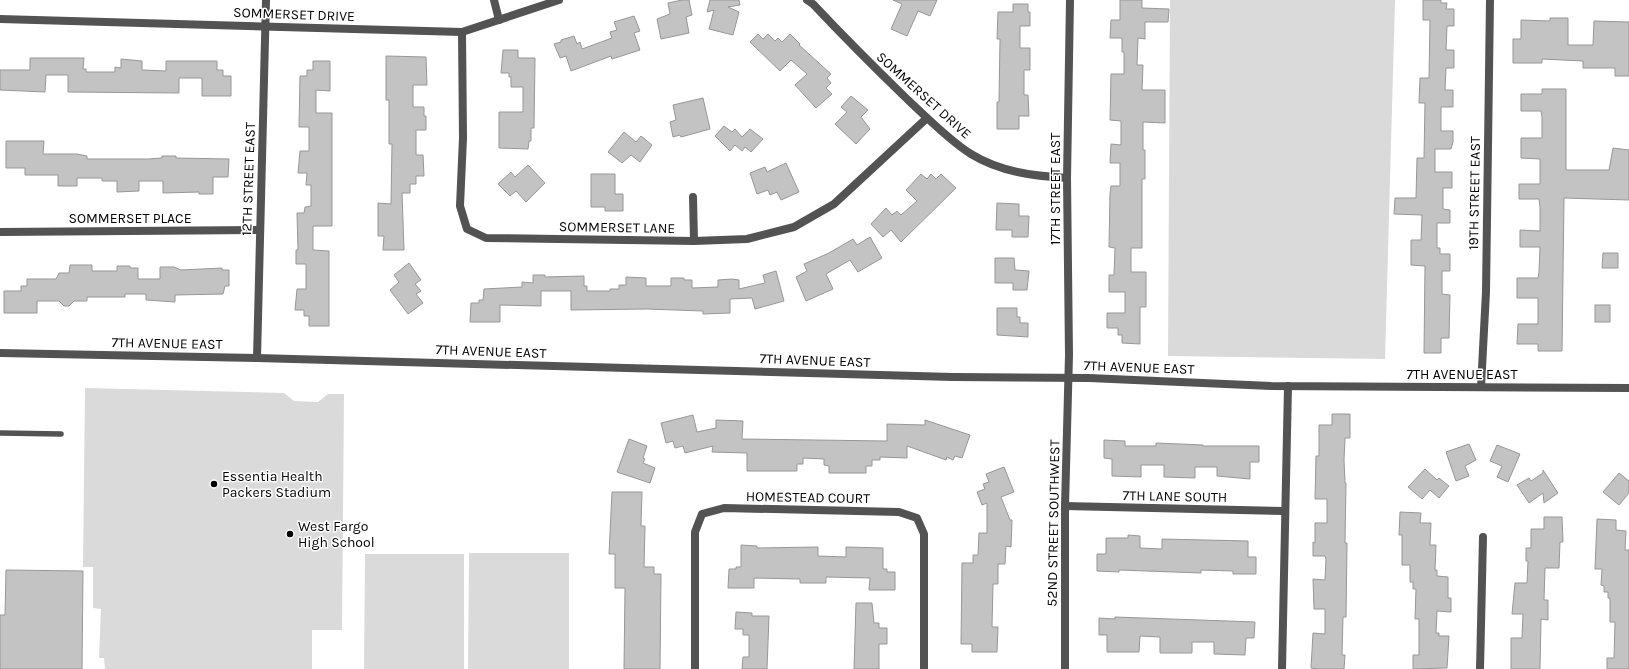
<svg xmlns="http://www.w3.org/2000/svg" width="1629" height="669" viewBox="0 0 1629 669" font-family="Karla,sans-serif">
	<rect width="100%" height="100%" fill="#fff"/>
	<g fill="#dadada">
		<path d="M1170,0H1395L1385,359L1168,356Z"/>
		<path d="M85,388L284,393L294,401L318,402L328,394H344L342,630H312V669H105L104,658H99L101,609L93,608V567H83Z"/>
		<path d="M469,553H569V669H468Z"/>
		<path d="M365,554H464V669H364Z"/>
	</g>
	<g fill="#c3c3c3" stroke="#979797">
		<path d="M682,0H689L692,15L686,17L689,33L661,39L657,19L670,14L668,3Z"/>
		<path d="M710,0H739L740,5L728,7L739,12L733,35L709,29L714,10L707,12Z"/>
		<path d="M893,0H937L930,16L918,11L907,36L891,29L902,4Z"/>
		<path d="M1120,0H1142V8L1169,9L1168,22H1145V39L1138,38L1137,65H1143L1142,90H1165V123L1143,122V150H1145V179H1142V248H1131V272H1146V307H1140V344L1122,343V335H1118V328H1107V313H1125V292H1109V275H1114L1115,248L1109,247L1110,194L1111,186H1120V163H1110L1111,144L1121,145V121L1110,120L1111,74H1124V52H1122V38H1110L1111,20H1120Z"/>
		<path d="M1423,0H1441V3H1447L1446,9H1454V26H1447L1446,50H1454V68H1446L1445,90H1453V107H1441V131H1453V142L1451,149H1435V172H1452V188H1443V209L1450,210V223H1437V248H1440V254H1450V271H1442V294L1450,295L1449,338H1441V353H1424L1425,266L1411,265V240H1421L1422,215L1394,214L1395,198H1416L1417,158H1424L1425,103H1419L1420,78H1429L1430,20H1423Z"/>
		<path d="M1013,4H1028V12H1030V26H1020V48H1030V70H1024V95H1028L1029,116H1019V129H997V102H999L1000,39H997L998,12H1013Z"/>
		<path d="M634,16L640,31L634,33L640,50L612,59L611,56L571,71L566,56L560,58L554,44L561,42V40L574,36L577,44L580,42L582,49L612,38L610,32L617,30L614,22Z"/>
		<path d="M1550,18H1568V45H1593L1594,21L1629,22V76H1615V68H1583V61L1542,59V63H1513V39H1521V20L1550,21Z"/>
		<path d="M758,34L763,39L768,34L775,41L778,38L782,42L790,34L800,44L799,45L831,74L827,78L831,83L826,88L832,94L816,108L795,85L807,74L791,60L780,71L750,42Z"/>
		<path d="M503,50H518V58H535L534,128H531V141H529L528,149L499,148V112H523V87H511V77H509V73H501Z"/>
		<path d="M386,56L426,57L427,85H413V107H424V116H426V130H416V155H423L424,176H416V184H410V193H402L404,250H383L384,236H378V203L391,204L392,144H389V100H386Z"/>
		<path d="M30,58H84L83,69H86V72H115V67L121,68V59L142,61V70L166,71V61H217V70H223V76H231V96H202V78H179V93L68,92V75H46L45,92L0,90V70H30Z"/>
		<path d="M313,61H330V91L316,90V113H332V226H313V250L329,251V326H309V316H304V310H295L297,289H306V264H296V250H298L297,213H304L305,207L311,206V185H306L307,173H298L300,151H309V127H299L300,76H307V70H313Z"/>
		<path d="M1542,89H1566V170H1609L1613,148L1629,150V200L1564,198L1562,351H1538V344H1517L1518,324H1538V298H1517V278H1538L1539,272L1540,247H1520V230L1540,231V207L1539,199H1519V184H1540V159L1521,158V138H1542V117L1541,111H1521V94H1542Z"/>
		<path d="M851,96L868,110L861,117L870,129L856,144L835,124L847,112L841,107Z"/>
		<path d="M703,98L710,129L681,137L680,135L673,137L670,122L676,120L673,105Z"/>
		<path d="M724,126L732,132L735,129L742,137L750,129L763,139L751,152L745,147L742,151L735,145L730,151L715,136Z"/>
		<path d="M624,132L636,142L641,136L652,145L640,162L631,155L622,163L608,152Z"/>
		<path d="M6,141H44L43,154H77L87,156V159H148L162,158V156H176V158L229,159L228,177H213V194H199V192L163,193V181H139V191L117,192V181H102V178H77V186H58V175H25V168H6Z"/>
		<path d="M786,163L799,192L781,200L777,192L770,195L768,190L757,194L750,173L765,167L767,172Z"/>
		<path d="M528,165L545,183L526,202L516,191L510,196L498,184L511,172L515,177Z"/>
		<path d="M591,174H615V194H623V211H605V207H591Z"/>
		<path d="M921,174L927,179L931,174L936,179L941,174L956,188L901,242L891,230L883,237L871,224L886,208L892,215L897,211L901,215L917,201L906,190Z"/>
		<path d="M997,203L1019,204V216H1029L1028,237H1012V230H996Z"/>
		<path d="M870,237L882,258L858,272L850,260L826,274L833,289L806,301L796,277L807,271L804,264L829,253L853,239L857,245Z"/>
		<path d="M1603,253H1618V268H1602Z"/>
		<path d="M995,258H1014L1015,270L1029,271L1027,290H1013V283H995Z"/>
		<path d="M409,263L421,280L415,284L421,291L416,294L423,303L408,314L390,290L399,282L394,275Z"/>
		<path d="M70,265H92V271H117V266H130V268H138V279H160V267H174L181,270L222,268V270H229V286H225L223,294L175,295V302L146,300V294H125V297H87V301H74L69,306H64L59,301H37V313H4V291H21V286H27V279H56L59,273H69Z"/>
		<path d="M776,271L784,301L755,309L752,298L730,299V313L703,314V311L647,309L571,310V291H541V306L500,305V322H470L471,303H479V300H483L484,289L522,287V282L533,283V275H545V277L584,276V286H587V291H610V289H619V285H626V277L646,278V286H671V278H684V280H692V288L718,287V280L732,279L739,280V289L765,283L763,275Z"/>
		<rect x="1595" y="305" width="15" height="17"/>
		<path d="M997,308H1017V317H1020V323H1028V337L997,335Z"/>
		<path d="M1332,414H1350V438H1345L1344,460L1345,483H1346L1345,543H1347L1346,617H1343L1342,655H1345L1344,669H1318L1311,668L1313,633L1325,634V609H1314L1313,579L1325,580L1326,559L1325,556H1313V542L1315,543V523H1327V499H1315L1316,456H1319V425H1332Z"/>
		<path d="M693,415L697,432L716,428V420L743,421L742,439L887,441V424L925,425V420L970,435L962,458L955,456L953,460L947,457L946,460L907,446V458L880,457V460H872V466H866V473H829V466L824,465V459L803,458V464H797V471H747V453L712,452L713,446L685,453L683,446L675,448L673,441L666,443L661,423Z"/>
		<path d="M629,439L647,446L643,458L645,459L643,463L655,468L650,483L617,472Z"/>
		<path d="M1104,440L1125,441V446H1156V443L1203,445V446H1259V462H1250V479L1217,476V467H1195V478L1164,477V465H1141V477L1112,476V459L1104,458Z"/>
		<path d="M1469,444L1476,460L1465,466L1469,476L1456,481L1446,452Z"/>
		<path d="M1497,445L1520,454L1508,482L1497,477L1502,466L1490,461Z"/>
		<path d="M1004,467L1014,492L1001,497L1010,520H1012L1011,547L1006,546L1005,564H998V584H993L992,627H998L997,652H972V644H961L962,563H973V555H978L979,533H987V503L982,505L977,492L985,489L983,484L989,482L986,474Z"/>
		<path d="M1425,469L1437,480L1439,478L1449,486L1439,498L1430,490L1422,499L1408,487Z"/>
		<path d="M1543,470L1558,493L1544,503L1543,493L1529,503L1517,485L1529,478L1531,481L1543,473Z"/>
		<path d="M1619,473L1629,481V493L1619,505L1603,492Z"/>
		<path d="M612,492H642L641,526H645L644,567H654V574H661L660,669H624L625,588H615V554H609Z"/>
		<path d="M1400,512L1421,513L1420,523H1431L1430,545H1436L1435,570H1437V576L1448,577V598H1451V612L1437,611L1436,633H1439V636H1449L1447,668L1413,669V655H1419V619H1415L1416,589H1413V582H1410V565H1402V535H1399Z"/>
		<path d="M1544,517H1562L1563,542H1560L1559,568H1545L1544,600H1548V620L1541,619L1540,669H1511V638H1522L1523,614H1512L1515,583H1527L1528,561H1526V548H1531V529H1544Z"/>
		<path d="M1597,519L1616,520V530L1626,531L1625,550H1629V669H1607V658H1614L1615,622H1610V598H1608V592H1604V586L1601,585L1602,569H1595Z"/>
		<path d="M1128,535L1140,536V548L1162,549V539L1248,541V557H1256V574H1233V571L1201,570V573L1119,570V572L1097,571V554H1106V538H1128Z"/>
		<path d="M741,545L757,546V548L818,547V556L846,557V547L883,548V569H887V572H895V590H869L870,578L826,577V583H800V579L754,578V588H728L729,569H736V567H741Z"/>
		<path d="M6,570L83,571L82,669H0V615H5Z"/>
		<path d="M856,603H872L874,623H879V628H887V644H879V669H854Z"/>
		<path d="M736,612L752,613V616H769L767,669H742L743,657H749V635H743V629H735Z"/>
		<path d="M1115,617L1255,622L1254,638H1246L1245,655L1214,654V642H1192V653H1160V637L1140,636L1139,652H1107V635H1099V618L1115,619Z"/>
	</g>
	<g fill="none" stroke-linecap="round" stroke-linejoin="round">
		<path stroke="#535353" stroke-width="5.5" d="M0,433L61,434"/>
		<g stroke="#535353" stroke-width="8">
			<path d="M494,0L499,20"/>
			<path d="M807,0L813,4C844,37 875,68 907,99C925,116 951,142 971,154C1000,172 1034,176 1067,178"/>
			<path d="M0,19L462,32L559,0"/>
			<path d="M462,32L463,138L460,206L467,229L486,238L694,241L747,239L794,227L834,204L927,118"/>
			<path d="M693,197L694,241"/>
			<path d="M0,232L260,230"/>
			<path d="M257,358L266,0"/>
			<path d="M1481,387L1486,292L1490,0"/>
			<path d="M1065,506L1285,511"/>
			<path d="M695,669V532L702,514L724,508L899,512L917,518L924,534V669"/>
			<path d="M1282,669L1288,386"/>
			<path d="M1480,669L1483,537"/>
		</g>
		<g stroke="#535353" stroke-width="8">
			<path d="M0,353L257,358L953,377L1089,378L1271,386L1629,388"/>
			<path d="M1065,669V506L1069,355L1067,178L1070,0"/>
		</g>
	</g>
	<g fill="#000" stroke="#fff" stroke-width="1.5">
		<circle cx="214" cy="484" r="4"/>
		<circle cx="290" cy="534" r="4"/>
	</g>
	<g text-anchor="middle" stroke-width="3" stroke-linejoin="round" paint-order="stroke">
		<g font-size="14" fill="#000" stroke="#fff">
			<text transform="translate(294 14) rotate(2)" y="5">SOMMERSET DRIVE</text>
			<text transform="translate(924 95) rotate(42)" y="5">SOMMERSET DRIVE</text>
			<text transform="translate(248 179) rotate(-88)" y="5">12TH STREET EAST</text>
			<text transform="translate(1055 189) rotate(-90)" y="5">17TH STREET EAST</text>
			<text transform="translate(1474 193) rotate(-89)" y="5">19TH STREET EAST</text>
			<text x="130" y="223">SOMMERSET PLACE</text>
			<text transform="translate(617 227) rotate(1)" y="5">SOMMERSET LANE</text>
			<text transform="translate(167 343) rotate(1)" y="5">7TH AVENUE EAST</text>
			<text transform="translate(491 351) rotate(2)" y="5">7TH AVENUE EAST</text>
			<text transform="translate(815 360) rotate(2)" y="5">7TH AVENUE EAST</text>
			<text transform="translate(1139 367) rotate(2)" y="5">7TH AVENUE EAST</text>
			<text x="1462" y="379">7TH AVENUE EAST</text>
			<text transform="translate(1175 496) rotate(1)" y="5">7TH LANE SOUTH</text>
			<text transform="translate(808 497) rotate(1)" y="5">HOMESTEAD COURT</text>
			<text transform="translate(1053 523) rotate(-89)" y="5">52ND STREET SOUTHWEST</text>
		</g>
		<g font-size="14" fill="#000" stroke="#fff" text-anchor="start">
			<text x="222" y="481">Essentia Health<tspan x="222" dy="16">Packers Stadium</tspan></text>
			<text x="298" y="531">West Fargo<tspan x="298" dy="16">High School</tspan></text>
		</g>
	</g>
</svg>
